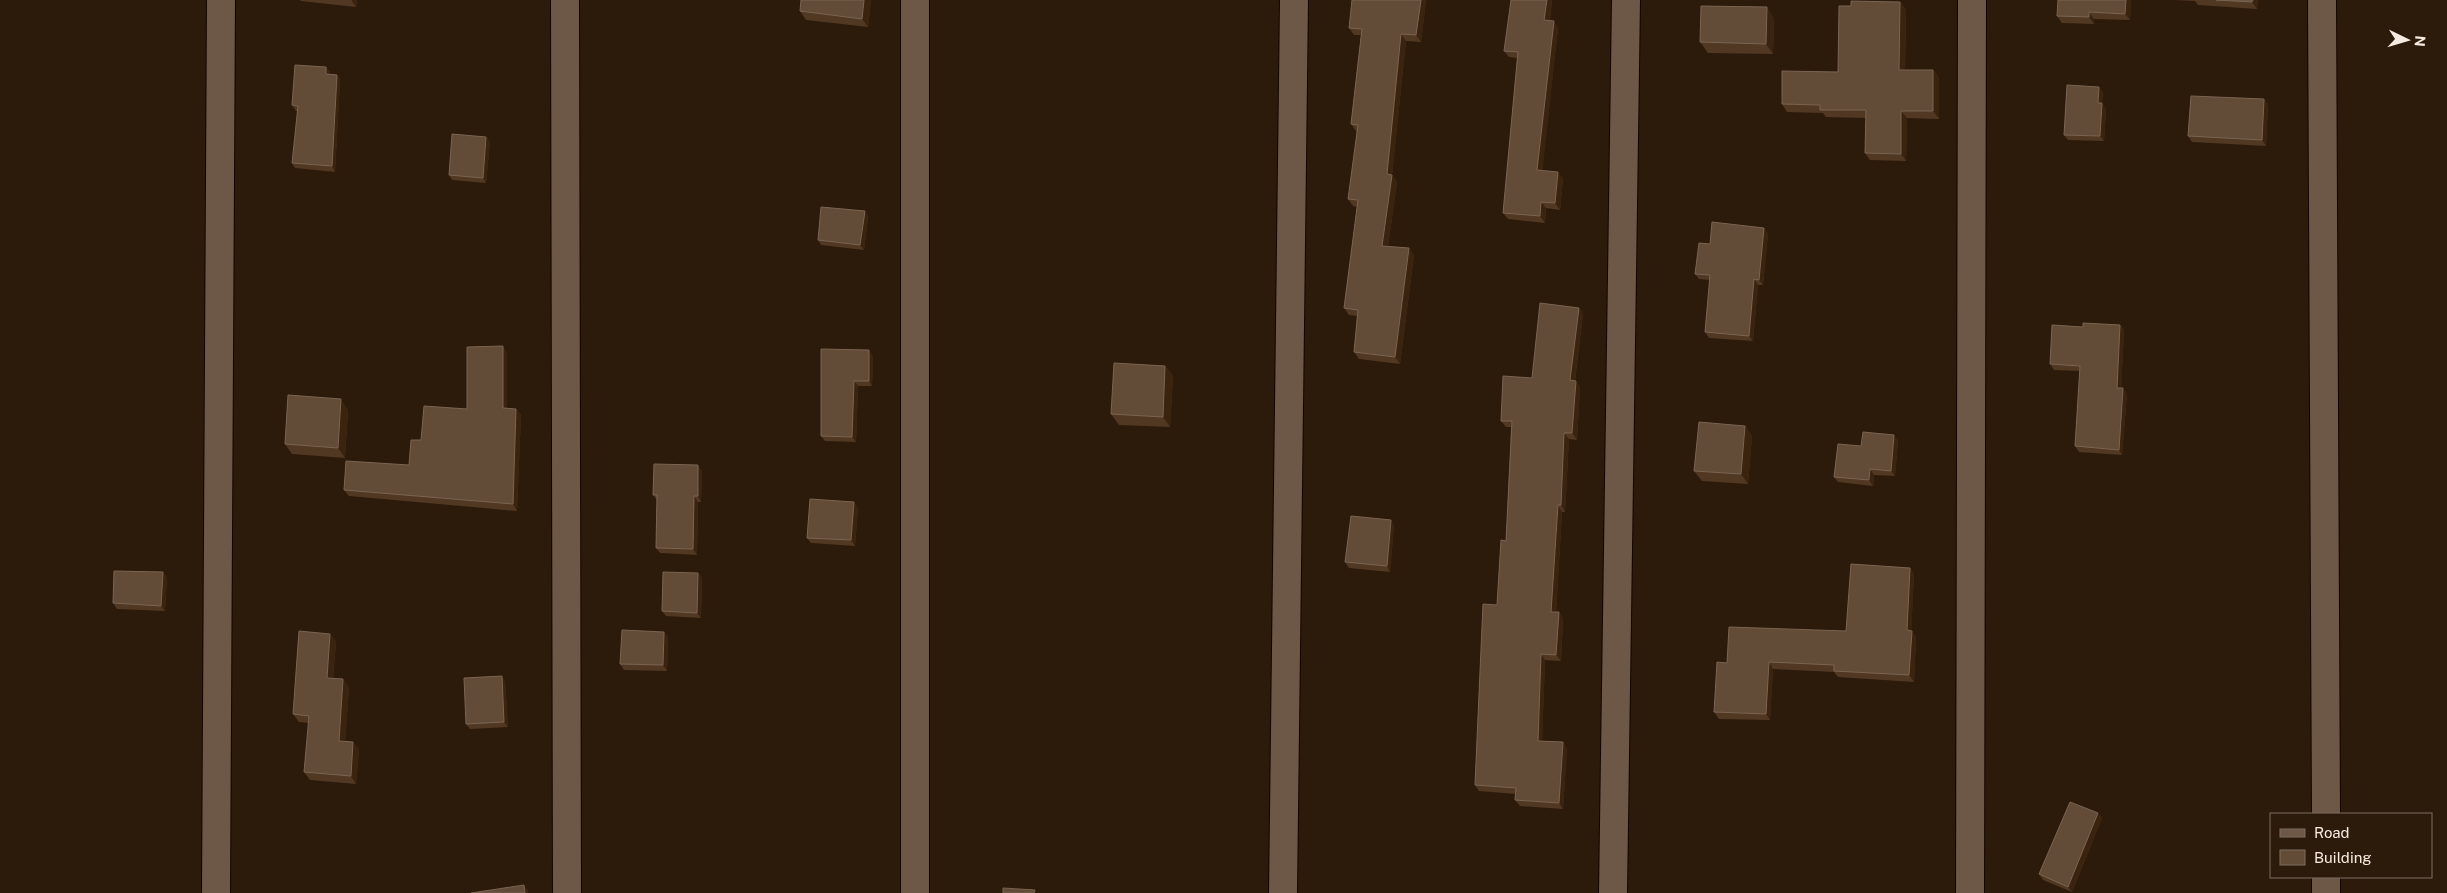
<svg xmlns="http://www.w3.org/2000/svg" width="2447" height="893" viewBox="0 0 2447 893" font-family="'Public Sans',sans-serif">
	<rect width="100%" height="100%" fill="#2c1a0b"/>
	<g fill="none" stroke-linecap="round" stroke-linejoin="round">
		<g stroke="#130500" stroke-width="30">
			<g id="minor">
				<path d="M565,0L567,893"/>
				<path d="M915,0V893"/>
				<path d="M2322,0L2326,814"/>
				<path d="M2326,877V893"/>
				<path d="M216,893L221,0"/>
				<path d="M1283,893L1294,0"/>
				<path d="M1613,893L1626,0"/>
				<path d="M1970,893L1972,0"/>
			</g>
		</g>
		<use href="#minor" stroke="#6d5848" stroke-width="28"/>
	</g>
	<g fill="#513822">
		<path d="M300,0H357L356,7L301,1Z"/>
		<path d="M871,0L868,27L806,20L800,11Z"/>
		<path d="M1352,0H1426L1421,42L1406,41L1392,175L1397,182L1388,246L1414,255L1400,364L1359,359L1354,352L1357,316L1349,315L1344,308L1357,207L1353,206L1348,199L1357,132L1356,131L1351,124L1361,35H1354L1349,28Z"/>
		<path d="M1552,0L1550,21L1558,28L1542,170L1563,178L1560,210L1546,208L1545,223L1508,219L1503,213L1517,58L1509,57L1504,51Z"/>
		<path d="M2131,0L2130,20L2094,19V24L2062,23L2057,16Z"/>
		<path d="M2174,0H2258L2257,9L2198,5L2195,1Z"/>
		<path d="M1900,2L1906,10L1905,70H1933L1939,78V119L1907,118L1906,161L1870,160L1865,153L1866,118L1826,117L1823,113L1787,112L1782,104L1838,72L1851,6Z"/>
		<path d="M1774,18L1773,54L1708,53L1700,42Z"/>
		<path d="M326,67L330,72V74L337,75L340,80L335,172L295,168L292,163L298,111H296L292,105Z"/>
		<path d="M2103,92L2102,104L2106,109L2104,141L2068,140L2064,135Z"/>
		<path d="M2264,99L2268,104L2266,146L2192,142L2188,136Z"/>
		<path d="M486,137L490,142L486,183L452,180L449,175Z"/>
		<path d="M865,211L868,217L864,250L821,245L818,240Z"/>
		<path d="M1764,228L1768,234L1763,285H1758L1753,341L1709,338L1705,332L1710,280L1699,279L1695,274L1710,244Z"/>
		<path d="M1579,308L1583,314L1575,381L1580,387L1577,440L1569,439L1565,512H1562L1556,612H1559L1563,619L1561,661L1545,660L1542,741L1563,742L1567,749L1563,809L1520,806L1515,800L1516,794L1479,791L1475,785L1506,541L1511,427H1506L1501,421L1532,378Z"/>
		<path d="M2120,325L2124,330L2121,388L2127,394L2122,455L2079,452L2075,446L2080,371L2054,370L2050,364L2083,327Z"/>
		<path d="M821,349L873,356L872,386H858L856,442L825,441L821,436Z"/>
		<path d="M507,353V408L516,409L521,415L517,511L349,496L344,490L409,465L467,409Z"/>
		<path d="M1165,366L1173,376L1170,427L1119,425L1111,414Z"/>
		<path d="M348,410L345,458L292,454L285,444Z"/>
		<path d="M1745,426L1752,436L1748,484L1702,481L1694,471Z"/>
		<path d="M1898,440L1895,476L1874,475L1873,486L1838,482L1834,477L1861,446Z"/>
		<path d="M702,471L701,502H698L697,555L660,553L656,548L657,500L653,495Z"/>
		<path d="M858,508L855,546L811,543L807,538Z"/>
		<path d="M1394,525L1390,572L1349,568L1345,562Z"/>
		<path d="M1910,568L1914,574L1911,631L1916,637L1914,682L1838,677L1834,672L1773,669L1770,720L1719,719L1714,712L1727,663L1846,631Z"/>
		<path d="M698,573L702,578L701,618L666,616L662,611Z"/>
		<path d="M167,577L165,611L117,609L113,603Z"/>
		<path d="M664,632L668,638L667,671L624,670L620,664Z"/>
		<path d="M330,634L336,642L333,678L349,687L345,741L359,749L356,784L310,780L304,772L309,723L299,722L293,714Z"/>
		<path d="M505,681L508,727L470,729L466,724Z"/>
		<path d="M2102,818L2072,892L2043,880L2039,874Z"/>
	</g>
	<g fill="#3a2410">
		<path d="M352,0H357L356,7L352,1Z"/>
		<path d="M864,0H871L868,27L862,19Z"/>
		<path d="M1421,0H1426L1421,42L1416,35Z"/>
		<path d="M1547,0H1552L1549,27L1544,20Z"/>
		<path d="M2126,0H2131L2130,20L2125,14Z"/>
		<path d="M2253,0H2258L2257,9L2252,2Z"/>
		<path d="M1900,2L1906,10L1905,77L1899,70Z"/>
		<path d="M1767,7L1774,18L1773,54L1766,44Z"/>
		<path d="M2089,12L2094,19V24L2089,17Z"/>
		<path d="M1554,21L1558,28L1542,176L1537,170Z"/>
		<path d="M1401,34L1406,41L1392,175L1397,182L1387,253L1382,246L1387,174Z"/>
		<path d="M326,67L330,72L329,79L326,74Z"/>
		<path d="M1933,70L1939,78V119L1933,111Z"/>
		<path d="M337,75L340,80L335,172L332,166Z"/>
		<path d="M2099,87L2103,92L2102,104L2106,109L2104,141L2100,136L2098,103Z"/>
		<path d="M2264,99L2268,104L2266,146L2262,140Z"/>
		<path d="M1901,111L1907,118L1906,161L1901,154Z"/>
		<path d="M486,137L490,142L486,183L483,178Z"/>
		<path d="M1558,172L1563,178L1560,210L1555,203Z"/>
		<path d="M1541,202L1546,208L1545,223L1540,216Z"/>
		<path d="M865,211L868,217L864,250L860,245Z"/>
		<path d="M1764,228L1768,234L1763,285L1759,280Z"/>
		<path d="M1409,248L1414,255L1400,364L1395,357Z"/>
		<path d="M1754,279L1758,285L1753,341L1749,336Z"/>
		<path d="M1579,308L1583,314L1574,387L1570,380Z"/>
		<path d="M2120,325L2124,330L2121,393L2117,388Z"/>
		<path d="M503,346L507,353V415L503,408Z"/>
		<path d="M869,350L873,356L872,386L869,381Z"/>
		<path d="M1165,366L1173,376L1170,427L1163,417Z"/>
		<path d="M854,381L858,386L856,442L852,437Z"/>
		<path d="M1576,381L1580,387L1577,440L1572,433Z"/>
		<path d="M2123,388L2127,394L2122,455L2119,450Z"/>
		<path d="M341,399L348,410L345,458L338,448Z"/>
		<path d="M516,409L521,415L517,511L513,504Z"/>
		<path d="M1745,426L1752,436L1748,484L1741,474Z"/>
		<path d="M1564,433L1569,439L1565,512L1561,505Z"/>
		<path d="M1894,435L1898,440L1895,476L1891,471Z"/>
		<path d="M698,465L702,471L701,502L698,496Z"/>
		<path d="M1870,469L1874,475L1873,486L1869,480Z"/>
		<path d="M694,496L698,502L697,555L693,549Z"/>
		<path d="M854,502L858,508L855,546L851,540Z"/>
		<path d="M1558,505L1562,512L1556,618L1551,612Z"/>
		<path d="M1391,520L1394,525L1390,572L1387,566Z"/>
		<path d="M1910,568L1914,574L1911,637L1907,630Z"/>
		<path d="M163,572L167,577L165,611L161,606Z"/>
		<path d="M698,573L702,578L701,618L697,613Z"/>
		<path d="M1559,612L1563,619L1561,661L1556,655Z"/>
		<path d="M1912,631L1916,637L1914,682L1909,675Z"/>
		<path d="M664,632L668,638L667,671L663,665Z"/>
		<path d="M330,634L336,642L332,686L327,678Z"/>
		<path d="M1541,654L1545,660L1542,747L1538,741Z"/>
		<path d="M1769,662L1773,669L1770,720L1766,714Z"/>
		<path d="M502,676L505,681L508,727L504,722Z"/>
		<path d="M343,679L349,687L345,749L339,741Z"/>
		<path d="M353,742L359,749L356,784L351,776Z"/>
		<path d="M1563,742L1567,749L1563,809L1559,803Z"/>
		<path d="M2098,813L2102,818L2072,892L2068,887Z"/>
		<path d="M524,885L528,890V893H525Z"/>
	</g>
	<g fill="#624b37" stroke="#7a6452">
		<path d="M801,0H864L862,19L800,11Z"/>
		<path d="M1352,0H1421L1416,35L1401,34L1387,174L1392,175L1382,246L1409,248L1395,357L1354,352L1358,310L1344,308L1358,200L1348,199L1358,125L1351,124L1362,29L1349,28Z"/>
		<path d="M1511,0H1547L1544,20L1554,21L1537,170L1558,172L1555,203L1541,202L1540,216L1503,213L1518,52L1504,51Z"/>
		<path d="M2058,0H2126L2125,14L2089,12V17L2057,16Z"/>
		<path d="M2216,0H2253L2252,2Z"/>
		<path d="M1851,1L1900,2L1899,70H1933V111H1901V154L1865,153L1866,110H1820V105L1782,104V71L1838,72L1839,6H1851Z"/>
		<path d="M1701,6L1767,7L1766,44L1700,42Z"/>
		<path d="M295,65L326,67V74L337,75L332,166L292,163L298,106L292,105Z"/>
		<path d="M2067,85L2099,87L2098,103H2102L2100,136L2064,135Z"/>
		<path d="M2191,96L2264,99L2262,140L2188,136Z"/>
		<path d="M452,134L486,137L483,178L449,175Z"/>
		<path d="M821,207L865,211L860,245L818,240Z"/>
		<path d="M1712,222L1764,228L1759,280L1754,279L1749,336L1705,332L1710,275L1695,274L1699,243L1710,244Z"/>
		<path d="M1540,303L1579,308L1570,380L1576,381L1572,433H1564L1561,505H1558L1551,612H1559L1556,655L1541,654L1538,741L1563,742L1559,803L1515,800L1516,788L1475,785L1483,604L1497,605L1501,540L1506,541L1512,421H1501L1503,376L1532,378Z"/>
		<path d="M2083,323L2120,325L2117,388H2123L2119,450L2075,446L2080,366L2050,364L2052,325L2083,327Z"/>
		<path d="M503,346V408L516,409L513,504L344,490L346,461L409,465L411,440H421L424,406L467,409V347Z"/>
		<path d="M821,349L869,350V381H854L852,437L821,436Z"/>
		<path d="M1114,363L1165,366L1163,417L1111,414Z"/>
		<path d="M288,395L341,399L338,448L285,444Z"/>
		<path d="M1699,422L1745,426L1741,474L1694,471Z"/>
		<path d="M1863,432L1894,435L1891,471L1870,469L1869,480L1834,477L1838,444L1861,446Z"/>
		<path d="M654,464L698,465V496H694L693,549L656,548L657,495H653Z"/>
		<path d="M810,499L854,502L851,540L807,538Z"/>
		<path d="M1351,516L1391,520L1387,566L1345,562Z"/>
		<path d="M1851,564L1910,568L1907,630L1912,631L1909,675L1834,671V665L1769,662L1766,714L1714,712L1717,662L1727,663L1729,627L1846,631Z"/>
		<path d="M114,571L163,572L161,606L113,603Z"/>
		<path d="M663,572L698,573L697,613L662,611Z"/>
		<path d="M622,630L664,632L663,665L620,664Z"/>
		<path d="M299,631L330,634L327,678L343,679L339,741L353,742L351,776L304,772L309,716L293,714Z"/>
		<path d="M502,676L504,722L466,724L464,678Z"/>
		<path d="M2070,802L2098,813L2068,887L2039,874Z"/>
		<path d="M524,885L525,893H471Z"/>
		<path d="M1003,888L1035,890L1034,893H1003Z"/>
	</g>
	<rect x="2270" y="813" width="162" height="65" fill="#2c1a0b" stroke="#7d6e61"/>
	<rect x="2280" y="829" width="25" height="8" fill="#6d5848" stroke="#7d6e61"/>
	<text x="2314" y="838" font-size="15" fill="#f7ebe1">Road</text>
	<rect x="2280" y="850" width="25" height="15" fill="#624b37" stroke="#7d6e61"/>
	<text x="2314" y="863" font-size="15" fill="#f7ebe1">Building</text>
	<g transform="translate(2407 40) rotate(95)" stroke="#2c1a0b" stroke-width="4" paint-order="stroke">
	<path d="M0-4L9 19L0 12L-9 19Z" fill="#f7ebe1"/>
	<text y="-8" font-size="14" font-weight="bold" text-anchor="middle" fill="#f7ebe1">N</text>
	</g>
</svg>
